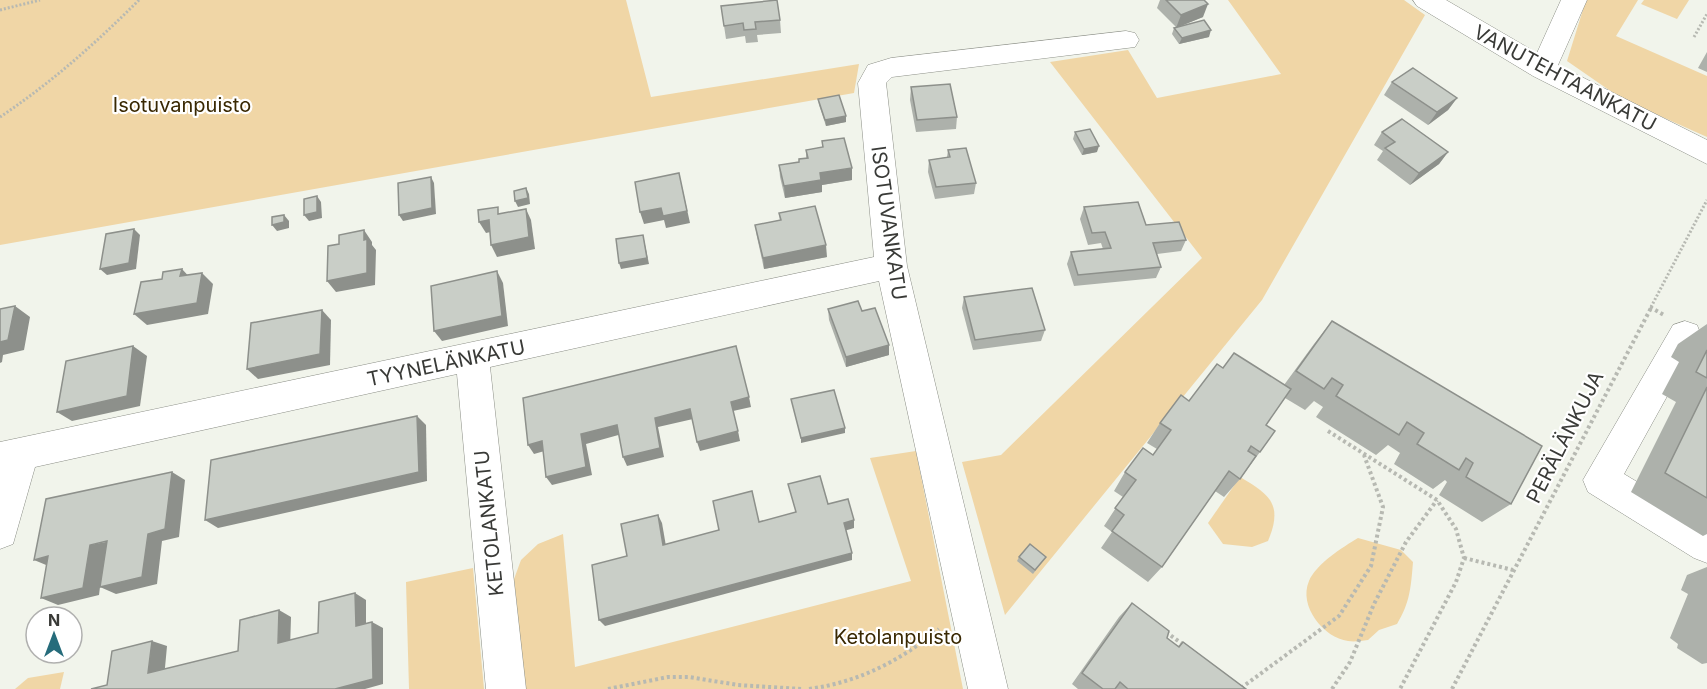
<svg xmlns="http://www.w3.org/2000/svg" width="1707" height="689" viewBox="0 0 1707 689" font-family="Inter,sans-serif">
	<rect width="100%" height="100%" fill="#f1f4eb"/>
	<g fill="#f0d6a6">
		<path d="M0,0H626L651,97L859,64L854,93L0,245Z"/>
		<path d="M1228,0H1404L1425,15L1262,300L1005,615L962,462L1001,455L1202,258L1050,62L1128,50L1157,98L1281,74Z"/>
		<path d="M1586,0H1638L1616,36L1707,76V137L1622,99L1567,61Z"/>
		<path d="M1644,0H1689L1677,19L1641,4Z"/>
		<path d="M916,451L963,689H525L514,579L521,560L538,544L563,534L575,667L911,581L870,458Z"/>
		<path d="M1240,477C1271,495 1283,505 1268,541L1252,547L1223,544L1208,523Z"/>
		<path d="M1358,538L1401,550L1413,562C1411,587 1410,603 1397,624L1379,630L1368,640C1361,641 1354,642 1348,641C1324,638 1298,606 1309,581C1316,564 1343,547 1358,538Z"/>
		<path d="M473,568L484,689H409L406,582Z"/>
		<path d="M64,672L60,689H15L28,678Z"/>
	</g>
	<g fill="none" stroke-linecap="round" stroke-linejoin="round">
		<g stroke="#8b8e86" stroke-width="1">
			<g id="minor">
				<path d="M1413,0H1446L1537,53L1561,0H1587L1558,65L1707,140V164L1533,76L1417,6Z"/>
				<path d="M1126,31L1135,33L1139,40L1135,47L892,77L886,83L907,266L1008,689H968L879,281L490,367L526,689H486L457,374L35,467L13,544L0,549V442L874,257L858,83L868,65L891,58Z"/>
				<path d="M1685,321L1697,325L1701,335L1624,474L1707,524V563L1694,558L1588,492L1583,480L1673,325Z"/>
			</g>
		</g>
		<g stroke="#b7b9b2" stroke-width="3" stroke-dasharray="2 2" stroke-linecap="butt">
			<path d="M0,10L40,0"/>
			<path d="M1694,37L1707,14"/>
			<path d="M0,117C51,83 96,43 139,0"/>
			<path d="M1651,307L1707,200"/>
		</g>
		<g stroke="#b7b9b2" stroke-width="4" stroke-dasharray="3 3" stroke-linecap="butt">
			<path d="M1650,307L1664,315"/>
			<path d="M1328,431L1437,500L1456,529L1464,558L1456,582L1400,689"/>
			<path d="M1464,558L1513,570"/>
			<path d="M1166,632L1184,645"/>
			<path d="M1241,688L1339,616L1371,566L1383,507L1364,455"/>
			<path d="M608,689L668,677H689L738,685L802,689"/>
			<path d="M809,689C859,682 900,661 939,629"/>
			<path d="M1332,689L1350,662L1374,604L1406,542L1437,500"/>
			<path d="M1452,689L1652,306"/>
		</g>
		<use href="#minor" fill="#fff" fill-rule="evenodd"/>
	</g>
	<g fill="#adb1ab">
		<path d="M1160,0H1204L1203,17L1178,27L1209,37L1179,44L1172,34L1174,28L1176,27L1157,8Z"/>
		<path d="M721,6L780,20L781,33L757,35L758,42L746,43L745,36L726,39Z"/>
		<path d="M1707,52V72L1698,68Z"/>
		<path d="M1392,82L1457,98L1448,110L1428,125L1384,95Z"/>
		<path d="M911,87L957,117L956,129L916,132L910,100Z"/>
		<path d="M818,99L846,116V122L826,126L819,105Z"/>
		<path d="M1075,132L1097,152L1082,155L1073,139Z"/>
		<path d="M1382,132L1448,152L1439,164L1410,185L1377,160L1383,151L1374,145Z"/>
		<path d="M822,141L852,180L822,185V192L785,198L780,177L779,165L799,162L806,158V150L822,147Z"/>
		<path d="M948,150L976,183L974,194L935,199L928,172L929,160L947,157Z"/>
		<path d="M1084,207L1146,225L1186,240L1181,251L1157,254L1161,267L1156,278L1074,286L1067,264L1071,252L1103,249L1101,243L1088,245L1080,219Z"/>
		<path d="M779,213L827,257L764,269L757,237L755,225L780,221Z"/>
		<path d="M964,297L1045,330L1041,341L973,350L962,308Z"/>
		<path d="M828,309L862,311L889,355L846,367L829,320Z"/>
		<path d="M1332,321L1542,446L1511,504L1482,522L1439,495L1447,482L1445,480L1433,489L1394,464L1400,453L1388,445L1376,455L1316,417L1323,407L1314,401L1305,410L1285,398L1266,425L1260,452L1240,479L1224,497L1215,491L1162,567L1148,582L1101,548L1112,532L1104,526L1123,497L1114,491L1125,472L1153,455L1157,449L1147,443L1160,423L1189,401L1223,368L1284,385L1314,344Z"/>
		<path d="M1707,324V534L1703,536L1631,492L1676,402L1662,394L1679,362L1671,357L1678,344Z"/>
		<path d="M1019,557H1046L1033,574L1017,561Z"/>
		<path d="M1707,567V663L1702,664L1677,648L1678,644L1670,638L1688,594L1681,590L1687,575Z"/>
		<path d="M1132,603L1167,638L1178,646L1183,642L1246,689H1078L1072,684L1119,617Z"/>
	</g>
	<g fill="#8d908b">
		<path d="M1208,4L1203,17L1176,28L1181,15Z"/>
		<path d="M1211,30L1209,37L1179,44L1182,38Z"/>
		<path d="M1457,98L1448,110L1428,125L1437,112Z"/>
		<path d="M846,116V122L826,126L825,120Z"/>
		<path d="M1099,146L1097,152L1082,155L1084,149Z"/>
		<path d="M1448,152L1439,164L1410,185L1419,173Z"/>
		<path d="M852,168V180L822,185V192L785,198L784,186L820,173Z"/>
		<path d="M679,173L690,223L666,228L664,220L644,224L640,212Z"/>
		<path d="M431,177L434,183L436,214L403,221L399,215Z"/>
		<path d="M526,188L529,194L530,204L518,207L515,201Z"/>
		<path d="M317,196L321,202L322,218L309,221L304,215Z"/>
		<path d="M526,209L531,220L535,249L497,257L491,245Z"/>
		<path d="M284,215L289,221V228L277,231L272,225Z"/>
		<path d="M489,220L495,231L486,233L479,222Z"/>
		<path d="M134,229L140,235L136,269L107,275L100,269Z"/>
		<path d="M364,230L372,242V245L376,250L375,285L336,292L327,281L364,240Z"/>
		<path d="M643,235L649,264L621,269L619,263Z"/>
		<path d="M826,245L827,257L764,269L763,258Z"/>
		<path d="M182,269L193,281L180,276Z"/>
		<path d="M497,271L503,283L508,326L442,341L434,331Z"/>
		<path d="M202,273L213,284L208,314L147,325L134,314Z"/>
		<path d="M15,306L30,317L24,350L3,355L2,362L0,363V342Z"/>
		<path d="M322,310L331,320L330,365L258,379L247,369Z"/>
		<path d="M889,345V355L846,367V357Z"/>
		<path d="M133,346L147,356L140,406L72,421L57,412Z"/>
		<path d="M749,397L751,407L733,411L731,402Z"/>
		<path d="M690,409L693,419L658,427L664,457L627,466L623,457L655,418Z"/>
		<path d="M417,416L426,425L427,481L218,528L205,520Z"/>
		<path d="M617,425L622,434L586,444L592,475L552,485L546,477L581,434Z"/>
		<path d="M845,428V433L801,443V438Z"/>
		<path d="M738,431L740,441L700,451L697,442Z"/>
		<path d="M542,441L548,450L534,454L528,445Z"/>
		<path d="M172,472L185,480L179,537L162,541L157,584L116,594L100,587L99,595L58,605L41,598L90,545L148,534Z"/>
		<path d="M658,515L662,523L667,552L663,545Z"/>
		<path d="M854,520V528L844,531V523Z"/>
		<path d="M852,553V560L605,626L599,620Z"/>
		<path d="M48,556L51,567L34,560Z"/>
		<path d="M355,593L366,600V632L356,626Z"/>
		<path d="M279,610L291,617L290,649L278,643Z"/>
		<path d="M372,622L383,628V684L365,689H335Z"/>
		<path d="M152,641L167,646L164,678L148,673Z"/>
	</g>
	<g fill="#c9cec7" stroke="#8d908b" stroke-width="1.5">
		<path d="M777,0L780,20L755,22L756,29L744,30L743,23L724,26L721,6Z"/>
		<path d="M1166,0H1204L1208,4L1181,15Z"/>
		<path d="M1204,20L1211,30L1182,38L1174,28Z"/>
		<path d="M1413,68L1457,98L1437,112L1392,82Z"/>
		<path d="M950,84L957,117L917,120L911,87Z"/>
		<path d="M839,95L846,116L825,120L818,99Z"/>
		<path d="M1402,119L1448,152L1419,173L1385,148L1395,142L1382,132Z"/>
		<path d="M1090,129L1099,146L1084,149L1075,132Z"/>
		<path d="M844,138L852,168L820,173L821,180L784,186L779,165L799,162V159L808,158L806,150L823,147L822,141Z"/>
		<path d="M966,148L976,183L936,187L929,160L950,157L948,150Z"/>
		<path d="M679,173L687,211L663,216L661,208L640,212L635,182Z"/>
		<path d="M431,177L432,208L399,215L398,183Z"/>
		<path d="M526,188L528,198L515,201L514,191Z"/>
		<path d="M317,196V212L304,215V199Z"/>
		<path d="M1138,202L1146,225L1179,222L1186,240L1153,243L1161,267L1078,275L1071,252L1111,248L1105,232L1092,233L1084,207Z"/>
		<path d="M815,206L826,245L763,258L755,225L781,220L779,213Z"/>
		<path d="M498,207V214L526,209L529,237L491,245L489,220L479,222L478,210Z"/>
		<path d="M284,215V222L272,225V217Z"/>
		<path d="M134,229L129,263L100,269L106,234Z"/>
		<path d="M364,230V240L367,239V273L327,281L328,246L339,244V235Z"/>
		<path d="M643,235L647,258L619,263L616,239Z"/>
		<path d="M182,269L180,276L202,273L197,303L134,314L141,282L162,279L163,272Z"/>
		<path d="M497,271L502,316L434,331L431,286Z"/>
		<path d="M1032,288L1045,330L975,340L964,297Z"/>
		<path d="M858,301L862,311L875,308L889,345L846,357L828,309Z"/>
		<path d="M15,306L8,340L0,342V309Z"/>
		<path d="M322,310L320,354L247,369L251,323Z"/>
		<path d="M1332,321L1542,446L1511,504L1466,477L1473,463L1466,458L1459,470L1417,444L1424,433L1407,422L1399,435L1336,396L1343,385L1332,378L1324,389L1296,371Z"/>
		<path d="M133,346L127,396L57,412L66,361Z"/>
		<path d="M736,346L749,397L731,402L738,431L697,442L690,409L655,418L660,448L623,457L617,425L581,434L586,467L546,477L542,441L528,445L523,398Z"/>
		<path d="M1707,350V378L1696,372Z"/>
		<path d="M1234,353L1291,389L1266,425L1275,431L1260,452L1251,446L1248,451L1256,456L1240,479L1229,471L1162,567L1112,531L1124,515L1115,508L1136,480L1125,472L1143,448L1153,455L1171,430L1160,423L1181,395L1189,401L1217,364L1223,368Z"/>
		<path d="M1707,387V498L1665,473Z"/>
		<path d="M834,390L845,428L801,438L791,399Z"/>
		<path d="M417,416L419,472L205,520L211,460Z"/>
		<path d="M172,472L165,529L148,534L142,577L100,587L107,541L90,545L83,588L41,598L48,556L34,560L46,499Z"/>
		<path d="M820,476L828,504L848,499L854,520L844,523L852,553L599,620L592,565L627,556L621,524L658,515L663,545L719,530L713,501L752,491L759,522L796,512L788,484Z"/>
		<path d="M1030,544L1046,557L1035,570L1019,557Z"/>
		<path d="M355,593L356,626L372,622L373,679L335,689H91L107,685L112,651L152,641L148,673L238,651L240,620L279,610L278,643L318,633L319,602Z"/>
		<path d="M1132,603L1169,631L1167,638L1179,647L1183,642L1246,689H1128L1120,682L1115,689H1103L1082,673Z"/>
	</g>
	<g text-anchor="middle" stroke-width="4.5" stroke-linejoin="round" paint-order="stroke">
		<g font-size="20" fill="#393a37" stroke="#fff">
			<text transform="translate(1565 78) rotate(28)" y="7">VANUTEHTAANKATU</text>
			<text transform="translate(889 223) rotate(82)" y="7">ISOTUVANKATU</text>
			<text transform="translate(446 363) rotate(-12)" y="7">TYYNELÄNKATU</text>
			<text transform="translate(1565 437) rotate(-63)" y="7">PERÄLÄNKUJA</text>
			<text transform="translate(489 523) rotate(-96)" y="7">KETOLANKATU</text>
		</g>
		<g font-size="20" fill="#392802" stroke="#fff">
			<text x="182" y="112">Isotuvanpuisto</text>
			<text x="898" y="644">Ketolanpuisto</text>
		</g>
	</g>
	<g transform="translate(54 635)"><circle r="28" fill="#ffffff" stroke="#b0b0af" stroke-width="1.5"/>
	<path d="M0-4.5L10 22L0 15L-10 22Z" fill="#266c7b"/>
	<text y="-9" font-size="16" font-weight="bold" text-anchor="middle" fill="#393a37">N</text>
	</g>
</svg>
